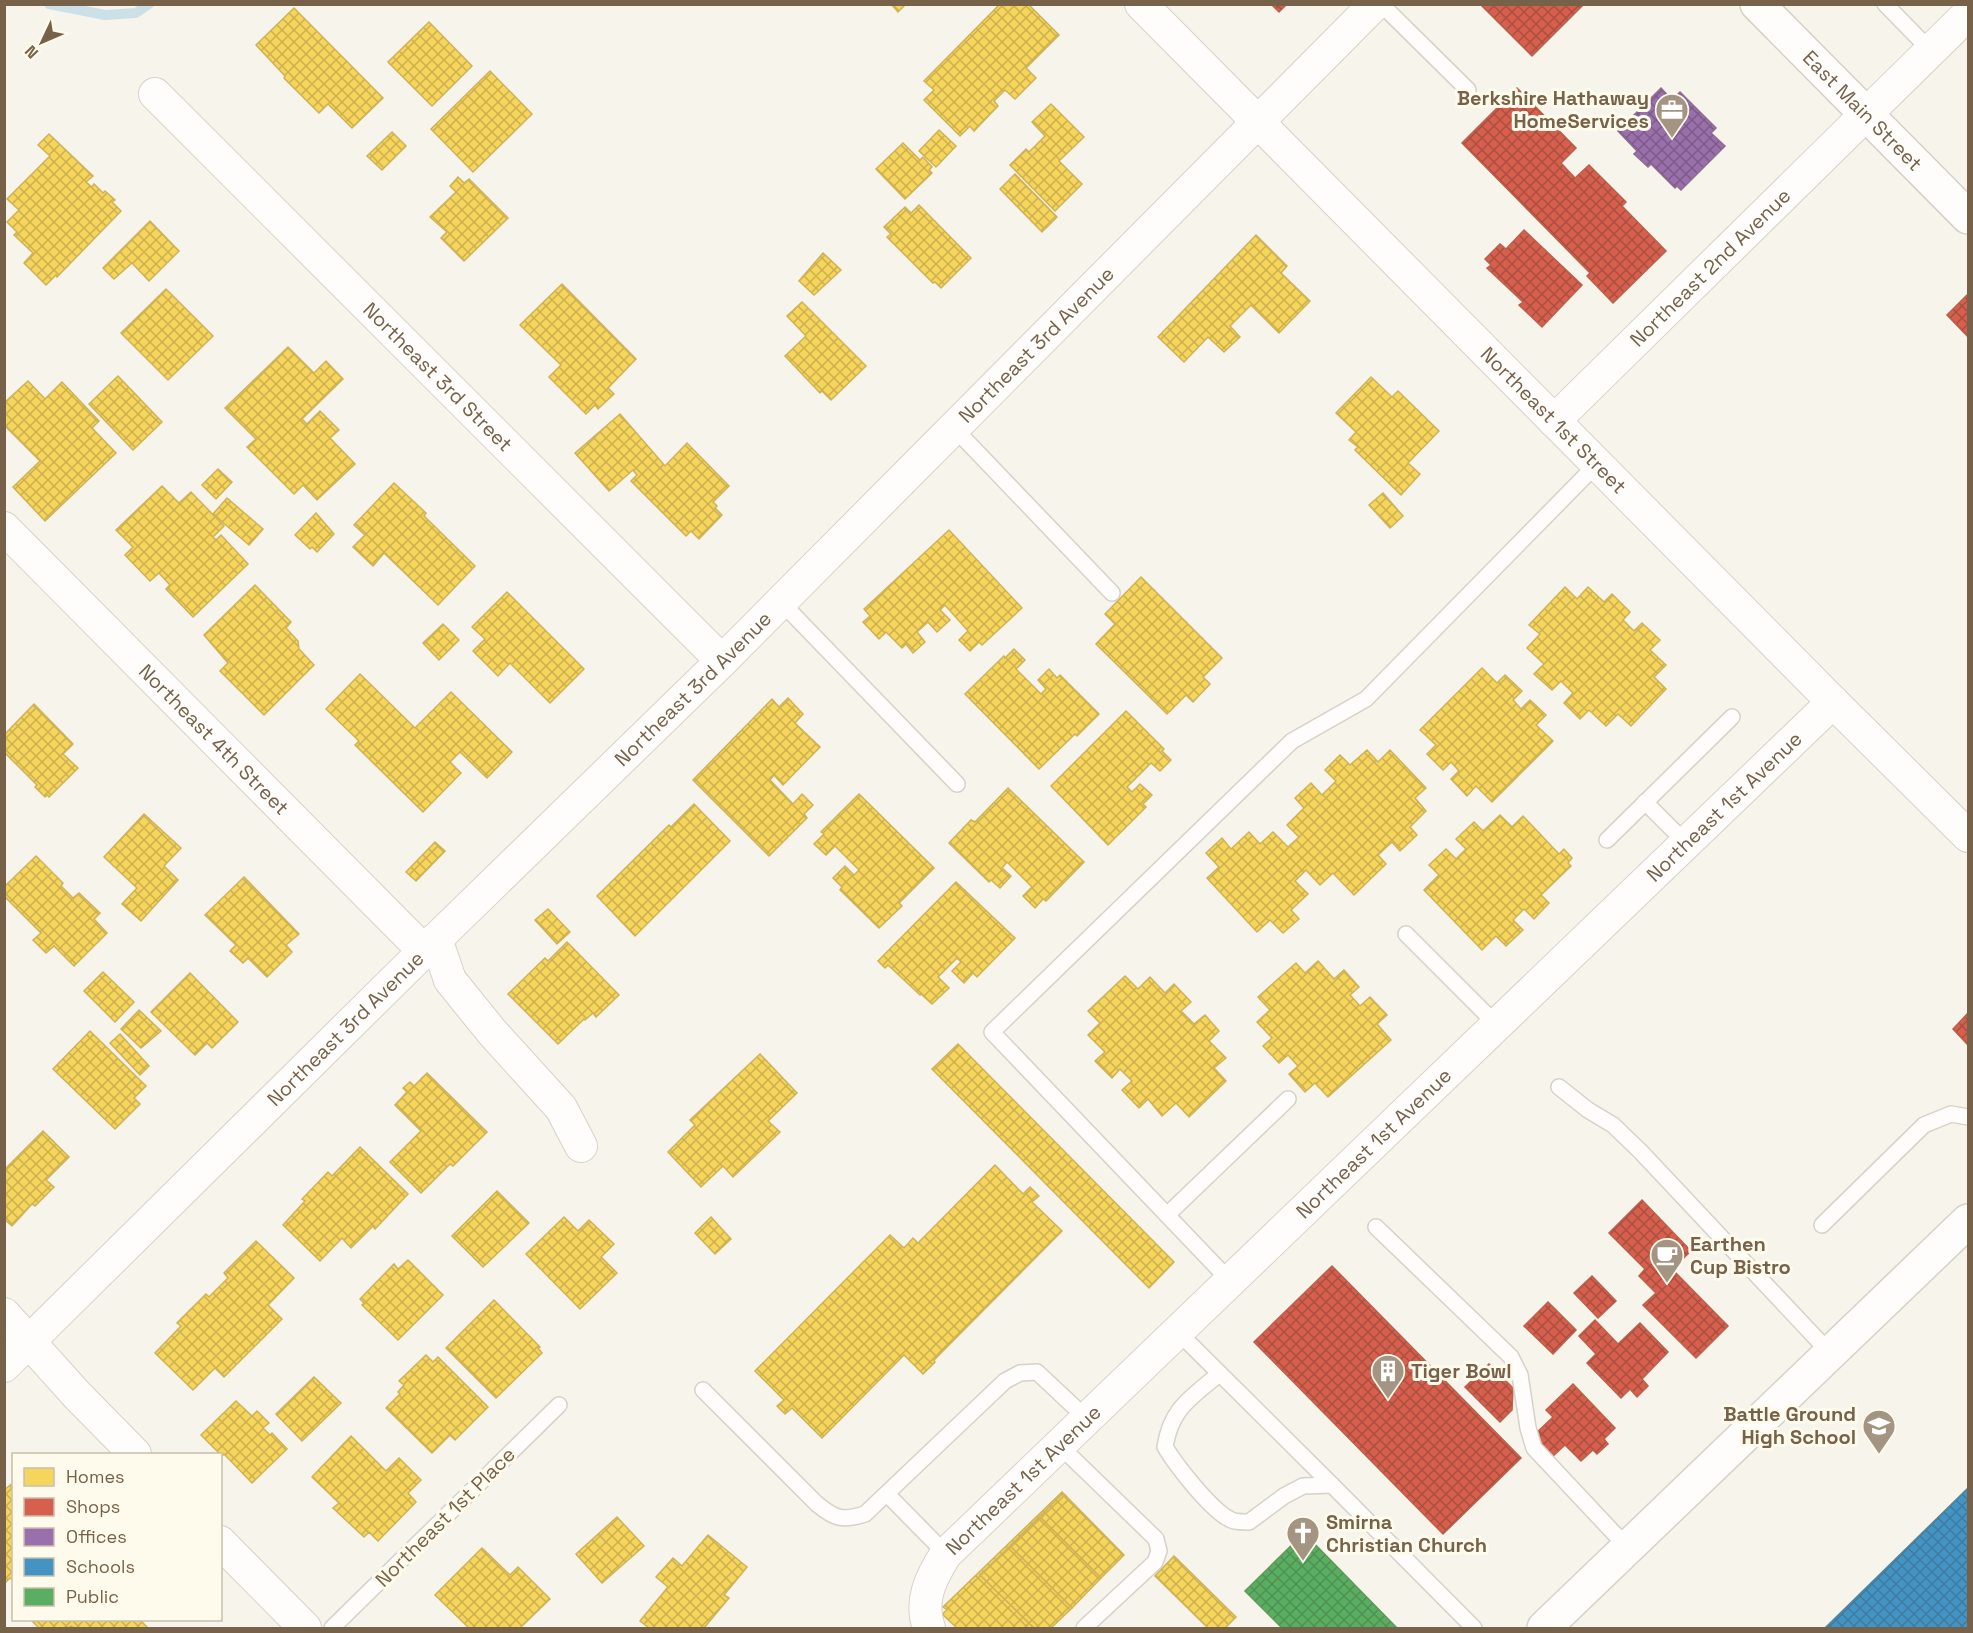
<svg xmlns="http://www.w3.org/2000/svg" width="1973" height="1633" viewBox="0 0 1973 1633" font-family="'Space Grotesk',sans-serif">
	<defs>
		<pattern id="homes-cross-hatch" width="8" height="8" patternUnits="userSpaceOnUse" patternTransform="scale(1.5)"><rect width="8" height="8" fill="#f6d55c"/><path d="M0 0l8 8M0 8l8-8" fill="none" stroke="#ccb04e"/></pattern>
		<pattern id="shops-cross-hatch" width="8" height="8" patternUnits="userSpaceOnUse" patternTransform="scale(1.5)"><rect width="8" height="8" fill="#d6604d"/><path d="M0 0l8 8M0 8l8-8" fill="none" stroke="#aa4f3f"/></pattern>
		<pattern id="offices-cross-hatch" width="8" height="8" patternUnits="userSpaceOnUse" patternTransform="scale(1.5)"><rect width="8" height="8" fill="#9970ab"/><path d="M0 0l8 8M0 8l8-8" fill="none" stroke="#7c5b86"/></pattern>
		<pattern id="schools-cross-hatch" width="8" height="8" patternUnits="userSpaceOnUse" patternTransform="scale(1.5)"><rect width="8" height="8" fill="#4393c3"/><path d="M0 0l8 8M0 8l8-8" fill="none" stroke="#3d7ba0"/></pattern>
		<pattern id="public-cross-hatch" width="8" height="8" patternUnits="userSpaceOnUse" patternTransform="scale(1.5)"><rect width="8" height="8" fill="#5aae61"/><path d="M0 0l8 8M0 8l8-8" fill="none" stroke="#4f9152"/></pattern>
	</defs>
	<rect width="100%" height="100%" fill="#f7f4eb"/>
	<g fill="url(#homes-cross-hatch)" stroke="#d0b256" stroke-width="1.5">
		<path d="M891,4H906L898,12Z"/>
		<path d="M1000,4H1028L1059,35L1026,68L1036,78L1015,99L1005,90L994,101L998,106L974,131L970,126L960,136L924,100L934,90L924,81Z"/>
		<path d="M294,8L383,98L352,128L328,104L319,113L284,78L285,76L256,45Z"/>
		<path d="M429,22L472,66L432,106L388,62Z"/>
		<path d="M490,71L532,114L473,172L431,129Z"/>
		<path d="M1051,104L1084,137L1059,161L1082,184L1055,211L1010,165L1026,149L1029,152L1045,136L1032,122Z"/>
		<path d="M939,130L956,146L936,167L919,151Z"/>
		<path d="M392,132L406,146L382,170L367,156Z"/>
		<path d="M49,134L93,176L86,182L92,187L94,184L103,193L105,191L115,200L112,202L121,211L57,277L56,275L46,285L24,263L33,253L14,235L17,232L7,222L19,210L7,199L50,156L38,145Z"/>
		<path d="M903,143L920,160L923,157L932,167L929,170L932,173L905,199L876,169Z"/>
		<path d="M1015,174L1057,217L1042,232L1000,189Z"/>
		<path d="M458,177L464,183L469,179L508,218L464,261L441,238L447,232L430,217L456,192L450,186Z"/>
		<path d="M919,205L971,258L941,288L935,282L933,283L887,237L891,234L884,227L905,207L911,213Z"/>
		<path d="M150,221L179,251L149,281L132,263L114,279L103,268Z"/>
		<path d="M1256,235L1287,266L1281,273L1310,301L1279,333L1251,305L1230,326L1240,337L1224,352L1208,337L1184,362L1158,337Z"/>
		<path d="M823,253L841,270L814,295L799,281Z"/>
		<path d="M562,284L636,359L608,388L614,394L598,409L595,405L586,414L549,377L561,365L520,325Z"/>
		<path d="M166,289L213,336L168,380L121,333Z"/>
		<path d="M802,302L866,366L831,400L822,391L820,393L785,356L806,336L787,316Z"/>
		<path d="M288,347L314,373L326,361L343,379L302,419L307,424L320,411L339,430L330,438L355,464L317,500L303,485L294,494L247,447L256,439L225,408Z"/>
		<path d="M118,376L162,422L133,450L89,404Z"/>
		<path d="M1371,377L1392,397L1398,391L1439,431L1408,463L1420,474L1401,495L1355,450L1358,447L1349,440L1356,432L1336,413Z"/>
		<path d="M28,381L45,399L62,382L99,421L92,428L116,453L45,521L13,487L40,461L4,425V403Z"/>
		<path d="M620,414L665,466L687,443L729,486L713,502L717,506L715,508L722,515L699,539L691,531L686,536L631,481L637,475L633,470L609,491L575,453Z"/>
		<path d="M218,469L232,482L216,499L202,485Z"/>
		<path d="M394,483L426,513L424,516L475,566L438,605L384,553L373,566L353,547L365,535L354,525Z"/>
		<path d="M162,486L179,503L191,492L224,526L213,537L216,540L221,535L248,564L193,617L166,589L170,585L159,573L150,581L125,555L133,547L116,530Z"/>
		<path d="M1383,493L1403,516L1390,528L1369,505Z"/>
		<path d="M227,498L263,529L249,545L213,514Z"/>
		<path d="M316,513L334,534L317,552L312,547L310,549L295,535Z"/>
		<path d="M949,530L1022,608L982,645L979,642L970,651L959,640L968,631L945,605L940,610L950,620L937,632L928,622L917,632L925,642L913,653L906,644L902,648L886,632L879,639L863,622L870,616L864,609Z"/>
		<path d="M1141,577L1222,658L1203,677L1210,684L1193,702L1186,695L1167,714L1096,644L1115,624L1105,614Z"/>
		<path d="M255,585L291,622L286,628L298,641L299,649L314,665L264,715L220,671L228,663L204,635Z"/>
		<path d="M1565,587L1577,599L1588,587L1604,602L1612,594L1630,612L1623,620L1634,631L1642,623L1660,640L1650,650L1666,665L1654,677L1666,689L1631,726L1618,714L1606,726L1589,710L1580,719L1564,703L1573,693L1561,681L1552,690L1534,674L1544,664L1527,648L1540,634L1529,625Z"/>
		<path d="M507,592L584,669L550,703L510,663L498,676L473,651L485,639L472,627Z"/>
		<path d="M443,624L459,640L439,660L423,643Z"/>
		<path d="M1014,649L1025,660L1016,669L1041,694L1046,689L1038,680L1049,669L1057,678L1060,675L1099,714L1077,736L1075,734L1039,769L965,694L1004,656L1005,658Z"/>
		<path d="M1482,668L1497,683L1505,675L1522,691L1513,700L1521,709L1530,700L1546,715L1536,725L1553,741L1492,802L1476,786L1467,796L1451,779L1459,771L1451,762L1443,770L1427,754L1436,745L1420,730Z"/>
		<path d="M360,674L415,728L451,692L512,752L487,778L460,752L450,762L461,773L423,812L355,745L359,741L326,709Z"/>
		<path d="M788,698L803,714L795,723L820,747L783,785L774,775L770,780L793,804L802,794L813,805L804,814L807,818L769,856L693,780L772,699L779,707Z"/>
		<path d="M34,704L73,744L63,754L78,768L49,797L47,795L45,797L35,787L37,785L4,752V735Z"/>
		<path d="M1126,711L1164,749L1162,751L1171,760L1160,771L1151,763L1127,787L1132,792L1140,784L1152,795L1143,804L1146,807L1108,845L1051,786Z"/>
		<path d="M1367,750L1378,762L1390,750L1426,788L1415,798L1426,811L1410,827L1417,835L1400,851L1392,842L1378,855L1386,864L1354,895L1333,873L1320,885L1306,870L1295,881L1308,894L1291,910L1299,919L1283,933L1270,920L1257,932L1207,878L1219,867L1206,853L1222,838L1231,849L1249,832L1260,844L1273,832L1288,847L1299,837L1287,825L1304,808L1295,798L1311,783L1322,795L1336,781L1325,770L1340,755L1350,765Z"/>
		<path d="M1008,788L1084,862L1046,901L1043,899L1035,908L1023,896L1032,887L1007,862L1002,868L1011,876L1000,888L991,880L989,882L949,843L971,820L975,822Z"/>
		<path d="M859,794L934,868L899,903L902,906L879,928L840,890L842,887L833,878L845,866L854,875L859,870L835,846L826,855L814,844L824,834L821,832Z"/>
		<path d="M694,804L730,841L635,936L597,896L669,825L671,827Z"/>
		<path d="M144,814L181,848L164,866L178,880L141,921L122,904L137,888L104,857Z"/>
		<path d="M1500,815L1512,827L1523,816L1559,854L1564,849L1572,858L1568,863L1571,866L1541,895L1549,903L1534,919L1524,909L1513,920L1523,930L1506,946L1496,936L1482,950L1424,890L1439,875L1429,865L1446,849L1456,859L1466,849L1456,839L1474,822L1483,831Z"/>
		<path d="M435,842L445,851L416,881L406,872Z"/>
		<path d="M36,856L63,883L61,886L73,898L79,893L100,913L94,919L107,933L74,966L54,946L46,953L33,940L41,933L4,896V887Z"/>
		<path d="M244,877L299,934L286,945L292,952L267,977L248,958L243,963L230,951L236,945L205,915Z"/>
		<path d="M956,882L1015,938L977,977L973,973L964,983L952,971L961,962L957,958L938,977L949,988L932,1004L921,994L920,995L888,965L885,968L878,961Z"/>
		<path d="M548,909L570,932L557,944L535,920Z"/>
		<path d="M567,942L619,995L596,1017L593,1013L585,1020L584,1019L558,1044L508,994L545,958L548,961Z"/>
		<path d="M1318,961L1334,979L1344,970L1359,987L1350,995L1360,1006L1370,997L1387,1015L1377,1024L1391,1040L1328,1097L1315,1083L1305,1092L1289,1074L1298,1066L1288,1055L1279,1063L1263,1046L1272,1038L1257,1022L1270,1010L1258,997L1296,963L1305,973Z"/>
		<path d="M103,972L134,1002L115,1022L84,991Z"/>
		<path d="M190,973L238,1022L212,1048L207,1043L195,1055L151,1012Z"/>
		<path d="M1125,976L1138,989L1150,977L1165,993L1174,984L1191,1002L1181,1011L1194,1024L1205,1015L1219,1031L1209,1041L1226,1058L1214,1068L1226,1081L1189,1117L1176,1103L1162,1116L1148,1099L1139,1108L1122,1090L1132,1081L1120,1069L1112,1078L1095,1061L1105,1052L1088,1035L1100,1023L1088,1011Z"/>
		<path d="M139,1010L161,1031L141,1048L121,1029Z"/>
		<path d="M90,1031L146,1086L134,1098L140,1104L115,1129L53,1069Z"/>
		<path d="M120,1034L149,1066L140,1075L110,1043Z"/>
		<path d="M958,1044L1174,1262L1149,1288L932,1069Z"/>
		<path d="M760,1054L797,1093L768,1121L780,1132L733,1177L723,1166L701,1187L668,1152L695,1125L690,1120Z"/>
		<path d="M427,1073L487,1132L453,1166L450,1164L421,1193L390,1162L421,1131L395,1105L407,1092L403,1088L410,1082L414,1086Z"/>
		<path d="M43,1131L69,1157L46,1180L54,1187L35,1206L32,1204L12,1226L4,1219V1170Z"/>
		<path d="M360,1147L408,1194L375,1229L373,1226L351,1248L342,1238L320,1261L283,1225L305,1201L302,1199L328,1172L332,1176Z"/>
		<path d="M995,1165L1023,1194L1030,1187L1039,1196L1032,1202L1062,1231L934,1360L935,1362L923,1374L904,1355L822,1438L792,1408L785,1414L777,1406L784,1400L755,1371L890,1235L904,1248L913,1238L918,1243Z"/>
		<path d="M497,1191L529,1223L483,1267L452,1236Z"/>
		<path d="M564,1217L578,1231L589,1220L614,1244L601,1257L617,1273L580,1309L526,1254Z"/>
		<path d="M711,1217L731,1239L715,1254L695,1233Z"/>
		<path d="M256,1241L294,1278L268,1305L282,1319L224,1377L215,1368L193,1390L155,1353L181,1326L177,1323L206,1294L209,1297L228,1278L224,1273Z"/>
		<path d="M408,1260L443,1295L398,1340L362,1305L364,1303L360,1299L394,1264L398,1269Z"/>
		<path d="M494,1300L540,1347L538,1348L542,1353L496,1398L446,1348Z"/>
		<path d="M426,1355L433,1362L438,1357L488,1407L455,1440L450,1435L432,1453L386,1408L400,1394L398,1392L404,1385L399,1381Z"/>
		<path d="M314,1377L341,1403L302,1441L276,1414Z"/>
		<path d="M236,1401L252,1416L257,1411L269,1423L263,1428L270,1435L272,1433L287,1449L252,1483L224,1454L222,1456L201,1435Z"/>
		<path d="M351,1436L386,1471L399,1458L421,1480L408,1493L416,1502L378,1541L369,1532L364,1537L333,1508L339,1503L312,1477Z"/>
		<path d="M14,1482V1581L10,1578L4,1584V1490Z"/>
		<path d="M1062,1492L1065,1495L980,1575L1034,1628H957L942,1614L947,1610L943,1607Z"/>
		<path d="M1065,1495L1124,1555L1101,1578L1041,1518Z"/>
		<path d="M617,1517L644,1546L602,1583L576,1554Z"/>
		<path d="M1041,1518L1101,1578L1072,1608L1011,1547Z"/>
		<path d="M708,1535L747,1567L724,1595L729,1598L704,1628H649L640,1621L668,1587L656,1577L673,1558L682,1566Z"/>
		<path d="M1011,1547L1072,1608L1051,1628H1034L980,1575Z"/>
		<path d="M482,1548L510,1575L518,1567L550,1599L520,1628H469L435,1595Z"/>
		<path d="M1174,1556L1236,1617L1225,1628H1208L1155,1576Z"/>
		<path d="M31,1620H140L148,1628H74L71,1626L68,1628H39Z"/>
	</g>
	<g fill="url(#shops-cross-hatch)" stroke="#ba614c" stroke-width="1.5">
		<path d="M1271,4H1287L1279,12Z"/>
		<path d="M1480,4H1584L1532,56Z"/>
		<path d="M1517,88L1576,148L1561,163L1575,178L1589,165L1626,202L1622,206L1666,251L1613,303L1587,276L1590,273L1462,143Z"/>
		<path d="M1524,230L1582,285L1542,327L1519,305L1523,302L1487,268L1491,265L1485,259L1500,244L1506,249Z"/>
		<path d="M1968,294V337L1947,315Z"/>
		<path d="M1968,1013V1045L1953,1029Z"/>
		<path d="M1642,1200L1691,1251L1672,1269L1728,1326L1696,1358L1643,1305L1656,1293L1639,1276L1645,1269L1609,1233Z"/>
		<path d="M1332,1266L1521,1458L1443,1534L1254,1342Z"/>
		<path d="M1592,1276L1616,1301L1598,1318L1574,1293Z"/>
		<path d="M1548,1302L1576,1330L1553,1354L1524,1326Z"/>
		<path d="M1595,1320L1618,1344L1640,1323L1668,1352L1642,1379L1648,1386L1637,1397L1630,1389L1621,1398L1587,1363L1596,1354L1579,1336Z"/>
		<path d="M1489,1364L1513,1388L1512,1410L1500,1422L1465,1387Z"/>
		<path d="M1573,1384L1615,1428L1604,1439L1608,1444L1597,1454L1593,1450L1581,1461L1565,1445L1552,1457L1532,1437L1553,1417L1546,1410Z"/>
	</g>
	<path fill="url(#offices-cross-hatch)" stroke="#8f6c8e" stroke-width="1.5" d="M1661,88L1672,100L1680,92L1716,128L1711,133L1725,146L1681,190L1677,186L1675,188L1651,164L1648,167L1634,154L1637,151L1618,131Z"/>
	<path fill="url(#schools-cross-hatch)" stroke="#53849e" stroke-width="1.5" d="M1968,1488V1628H1825Z"/>
	<path fill="url(#public-cross-hatch)" stroke="#63975a" stroke-width="1.5" d="M1304,1533L1397,1628H1282L1245,1591Z"/>
	<g fill="none" stroke-linecap="round" stroke-linejoin="round">
		<path stroke="#cce0e8" stroke-width="10" d="M49,4L105,15L136,13L149,4"/>
		<g stroke="#d6d1c9" stroke-width="18">
			<g id="service">
				<path d="M1381,4L1468,90"/>
				<path d="M1885,4L1932,52"/>
				<path d="M954,428L1112,593"/>
				<path d="M781,602L957,784"/>
				<path d="M1645,802L1686,843"/>
				<path d="M1607,840L1732,717"/>
				<path d="M1406,934L1497,1025"/>
				<path d="M1559,1087L1588,1110L1613,1125L1641,1152L1830,1353"/>
				<path d="M1167,1215L1288,1099"/>
				<path d="M1822,1225L1924,1125L1951,1114L1968,1117"/>
				<path d="M1376,1227L1511,1357L1520,1375L1528,1428L1534,1448L1627,1547"/>
				<path d="M1230,1281L992,1032L1292,741L1366,699L1597,464"/>
				<path d="M1177,1331L1332,1485L1474,1628"/>
				<path d="M1219,1374C1191,1398 1171,1408 1165,1447C1176,1465 1214,1515 1234,1521C1239,1522 1244,1522 1249,1522L1284,1496L1303,1486L1332,1485"/>
				<path d="M703,1390L817,1504C835,1519 843,1521 865,1514L1005,1381L1020,1373L1037,1372L1086,1418"/>
				<path d="M1059,1445L1156,1539L1159,1551L1155,1562L1084,1628"/>
				<path d="M887,1494L946,1554"/>
				<path d="M332,1628L559,1405"/>
			</g>
		</g>
		<g stroke="#d6d1c9" stroke-width="34">
			<g id="minor">
				<path id="s1" d="M1141,4L1833,702L1968,836"/>
				<path id="s2" d="M155,94L722,661"/>
				<path id="s3" d="M1554,421L1968,14"/>
				<path id="s4" d="M4,528L424,951"/>
				<path d="M436,939L450,980L492,1032L561,1108L581,1146"/>
				<path d="M4,1314L77,1395L135,1454"/>
				<path id="s5" d="M4,1366L424,951L722,661L1375,4"/>
				<path d="M220,1542L305,1628"/>
				<path id="s6" d="M929,1628C919,1601 931,1577 946,1554L1833,702"/>
			</g>
		</g>
		<g stroke="#d6d1c9" stroke-width="36">
			<path id="tertiary" d="M1544,1628L1968,1221"/>
		</g>
		<g stroke="#d5d0c6" stroke-width="36">
			<g id="secondary">
				<path id="s7" d="M1757,4L1968,217"/>
			</g>
		</g>
		<use href="#service" stroke="#fefdfc" stroke-width="15"/>
		<use href="#minor" stroke="#fefdfc" stroke-width="32"/>
		<use href="#tertiary" stroke="#fefdfc" stroke-width="33"/>
		<use href="#secondary" stroke="#fefdfc" stroke-width="33"/>
	</g>
	<defs>
		<g id="office-pin" transform="scale(1.725)"><path d="M0 17L-7.5 6A9.5 9.5 0 1 1 7.5 6Z" fill="#a49582" stroke="#fffbec"/><path d="M-6-3h4V-5.5h4V-3h4V5H-6ZM-1-4.5V-3h2v-1.5ZM-6 0V1H6V0Z" fill="#fff"/></g>
		<g id="cafe-pin" transform="scale(1.725)"><path d="M0 17L-7.5 6A9.5 9.5 0 1 1 7.5 6Z" fill="#a49582" stroke="#fffbec"/><path d="M-5.5-4.5H6V0H3Q3 3.5 0 3.5H-2.5Q-5.5 3.5-5.5 0ZM3-3.2v2h1.7v-2ZM-6 4.5H4V6H-6Z" fill="#fff"/></g>
		<g id="building-pin" transform="scale(1.725)"><path d="M0 17L-7.5 6A9.5 9.5 0 1 1 7.5 6Z" fill="#a49582" stroke="#fffbec"/><path d="M-4-6H4V6H1V3H-1V6H-4ZM-2.5-4.3h1.7v1.8h-1.7ZM.8-4.3h1.7v1.8H.8ZM-2.5-1h1.7V.8h-1.7ZM.8-1h1.7V.8H.8Z" fill="#fff"/></g>
		<g id="school-pin" transform="scale(1.725)"><path d="M0 17L-7.5 6A9.5 9.5 0 1 1 7.5 6Z" fill="#a49582" stroke="#fffbec"/><path d="M0-5L7-2L0 1L-7-2ZM-4 1L0 2.5L4 1V4Q0 6-4 4Z" fill="#fff"/></g>
		<g id="church-pin" transform="scale(1.725)"><path d="M0 17L-7.5 6A9.5 9.5 0 1 1 7.5 6Z" fill="#a49582" stroke="#fffbec"/><path d="M-1.2-6h2.4v3.5h3.3v2.4h-3.3V6h-2.4V-.1h-3.3v-2.4h3.3Z" fill="#fff"/></g>
	</defs>
	<g fill-rule="evenodd">
		<use href="#office-pin" x="1672" y="110"/>
		<use href="#cafe-pin" x="1667" y="1255"/>
		<use href="#building-pin" x="1388" y="1371"/>
		<use href="#school-pin" x="1879" y="1426"/>
		<use href="#church-pin" x="1303" y="1533"/>
	</g>
	<g text-anchor="middle" stroke-width="6" stroke-linejoin="round" paint-order="stroke">
		<g font-size="20" font-weight="bold" fill="#776249" stroke="#fffbec" text-anchor="start">
			<text x="1649" y="105" text-anchor="end">Berkshire Hathaway<tspan x="1649" dy="23">HomeServices</tspan></text>
			<text x="1690" y="1251">Earthen<tspan x="1690" dy="23">Cup Bistro</tspan></text>
			<text x="1411" y="1378">Tiger Bowl</text>
			<text x="1856" y="1421" text-anchor="end">Battle Ground<tspan x="1856" dy="23">High School</tspan></text>
			<text x="1326" y="1529">Smirna<tspan x="1326" dy="23">Christian Church</tspan></text>
		</g>
		<g font-size="20" fill="#776249" stroke="#fffbec">
			<text dy="7" stroke="none"><textPath href="#s7" startOffset="150">East Main Street</textPath></text>
			<text dy="7" stroke="none"><textPath href="#s3" startOffset="219">Northeast 2nd Avenue</textPath></text>
			<text dy="7" stroke="none"><textPath href="#s5" startOffset="1452">Northeast 3rd Avenue</textPath></text>
			<text dy="7" stroke="none"><textPath href="#s2" startOffset="400">Northeast 3rd Street</textPath></text>
			<text dy="7" stroke="none"><textPath href="#s1" startOffset="586">Northeast 1st Street</textPath></text>
			<text dy="7" stroke="none"><textPath href="#s5" startOffset="966">Northeast 3rd Avenue</textPath></text>
			<text dy="7" stroke="none"><textPath href="#s4" startOffset="298">Northeast 4th Street</textPath></text>
			<text dy="7" stroke="none"><textPath href="#s6" startOffset="1158">Northeast 1st Avenue</textPath></text>
			<text dy="7" stroke="none"><textPath href="#s5" startOffset="480">Northeast 3rd Avenue</textPath></text>
			<text dy="7" stroke="none"><textPath href="#s6" startOffset="672">Northeast 1st Avenue</textPath></text>
			<text dy="7" stroke="none"><textPath href="#s6" startOffset="186">Northeast 1st Avenue</textPath></text>
			<text transform="translate(445 1517) rotate(-45)" y="7">Northeast 1st Place</text>
		</g>
	</g>
	<rect width="1973" height="1633" fill="none" stroke="#776249" stroke-width="12"/>
	<rect x="12" y="1453" width="210" height="168" fill="#fffbec" stroke="#c9beab" stroke-width="1.5"/>
	<rect x="24" y="1468" width="30" height="18" fill="#f6d55c" stroke="#c9beab" stroke-width="1.5"/>
	<text x="66" y="1483" font-size="18" fill="#776249">Homes</text>
	<rect x="24" y="1498" width="30" height="18" fill="#d6604d" stroke="#c9beab" stroke-width="1.5"/>
	<text x="66" y="1513" font-size="18" fill="#776249">Shops</text>
	<rect x="24" y="1528" width="30" height="18" fill="#9970ab" stroke="#c9beab" stroke-width="1.5"/>
	<text x="66" y="1543" font-size="18" fill="#776249">Offices</text>
	<rect x="24" y="1558" width="30" height="18" fill="#4393c3" stroke="#c9beab" stroke-width="1.5"/>
	<text x="66" y="1573" font-size="18" fill="#776249">Schools</text>
	<rect x="24" y="1588" width="30" height="18" fill="#5aae61" stroke="#c9beab" stroke-width="1.5"/>
	<text x="66" y="1603" font-size="18" fill="#776249">Public</text>
	<g transform="translate(42 42) rotate(226)" stroke="#fffbec" stroke-width="4.5" paint-order="stroke">
	<path d="M0-4.5L10 22L0 15L-10 22Z" fill="#776249"/>
	<text y="-9" font-size="16" font-weight="bold" text-anchor="middle" fill="#776249">N</text>
	</g>
</svg>
